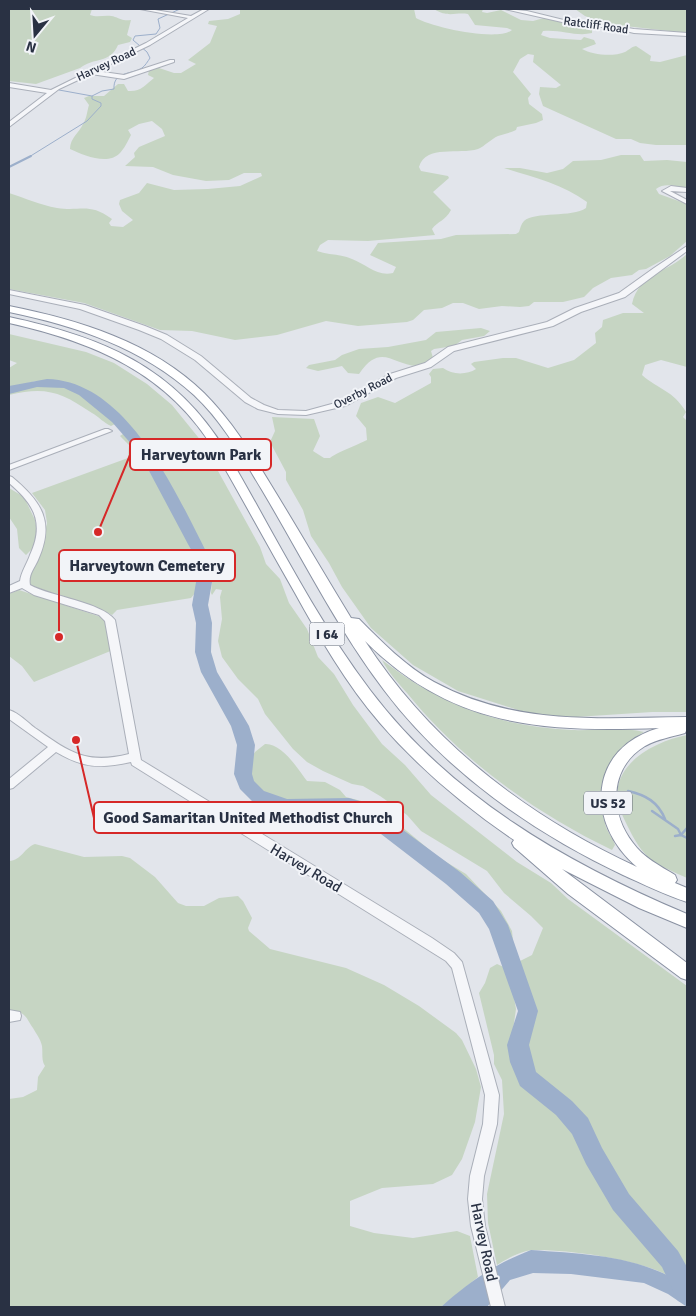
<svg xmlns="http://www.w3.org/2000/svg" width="696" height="1316" viewBox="0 0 696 1316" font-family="Signika,sans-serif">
	<rect width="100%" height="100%" fill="#e2e5eb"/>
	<g fill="#c6d5c3">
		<path d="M9,9H92L90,15C98,18 107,14 115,17C121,19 123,21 131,20L127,35L132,38L130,42L118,45C110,64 94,57 80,68L36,84L9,81Z"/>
		<path d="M240,9H414L416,18C431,27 498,42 512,30L507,28L475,25L468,14C455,12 448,18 434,9H483L482,12L487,13L501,10L521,20L533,21L544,18L592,30V33C576,37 560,29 543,31L541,35L550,38L581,40L584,37L594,40L596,44L582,49C593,55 613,57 625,52C629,50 631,47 636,46L651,56L650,61L660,62L687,55V145H656L640,143L631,139H616L543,106L539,94L540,87L556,88L561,85L533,62L534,55L528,54L520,59L513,72L531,94L528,98L529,104L542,114L543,120L536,123L517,127L516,130C510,133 504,134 498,136C491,139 485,146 478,149C459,155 426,144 419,167L421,171L448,176L449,178L433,192L451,210C445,221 438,221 432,229L435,235L368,241L328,240L320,245L317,251C328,255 341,254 352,259C366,264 377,277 393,273L396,267L370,255L378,243L441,239L456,235L516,234L519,232C520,229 521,224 524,221C535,211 572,218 586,208L587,202C562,184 533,177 504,168H520L547,173L563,169L573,161L601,160L621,155H640L644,161L667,160L687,162V188C677,187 665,182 656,189L659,194L687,204V241L670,256L646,269L639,270L632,275L611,278L593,288L584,297L563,302H534L529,306L520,307L502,306L479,309L463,303H453L442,308L424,310L413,320L407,322L358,326L326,321L277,335L235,340L192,331L160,330L84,303L9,289V193C25,198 40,205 57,208C81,212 88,202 112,219L109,223L111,226L123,227L133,220L122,211L119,204L120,200L139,193L147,183L174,190L208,189L240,186L262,176L261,173H244L229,180L206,181L173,175L153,167L125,166L135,157L134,153L139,147L165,136L162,129L152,121L139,124L128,130L131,135C128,141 124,149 120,153C108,166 83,155 70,149C70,138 79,133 83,124C87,118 87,111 89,105L84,98L89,96H104L118,84H124L128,91C141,92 145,85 154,78L148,75L149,70L156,67L174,73H181L196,64L188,60L210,43L217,26L208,24L209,21L228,19L240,14Z"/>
		<path d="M575,9H687V33L607,24L585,16Z"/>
		<path d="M687,254V367L661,360L645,365L642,375C659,390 673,390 686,412L683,417L687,421V712H652L576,717L542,715L521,711L458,691L413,665L371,628L342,587L329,563L311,536L303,510L286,480V472L270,442L275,431L272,417L314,419L320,436L313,451L324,458H330C334,454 359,444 367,440L366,428L356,416L361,403L378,397L395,403L431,383V377L429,374L433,369L443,368C452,375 467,375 476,369L471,364L474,362L503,358H516L548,368L574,360L596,343L595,333L602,327L603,320L623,313H644L632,304C639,273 667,273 687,254Z"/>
		<path d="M481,328L490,331L484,336L462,340L454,346L434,349L431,351L433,358L429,364C425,364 421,366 417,366C392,365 381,342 359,374L348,373L342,366L318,371L306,368L309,365L335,360L342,355L359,349L388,347L426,340L436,332Z"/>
		<path d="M9,334L86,352L114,363L147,384L172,405L202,442L260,547L266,564L280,579L289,603L307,629L318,657L334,674L353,705L382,744L405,765L431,795L517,862L551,883L568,899L687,986V1277L658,1236L627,1204L593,1147L585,1126L570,1108L545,1091L526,1067L521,1054L530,1021L532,1003L526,986L524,972L518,962L532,955L543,928L531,916L504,893L487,871L421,831L407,815L380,796L363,786L352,784L323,771L307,762L293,749L265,714L258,699L238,679L222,657L218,641L222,619L220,597L222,590L216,589L212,595L211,593L212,583L208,568L209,564L199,539L183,516L151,456L130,428L87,391L70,384L36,381L9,388V368L17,363L9,360Z"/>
		<path d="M39,385L76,389L107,415L115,424L111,426C104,423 99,417 92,413C61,392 46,386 9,395V392Z"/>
		<path d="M123,434C134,438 143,454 146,465L188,539L191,552L198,561L199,567L195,593L191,598L117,610L112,615L106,612L32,587L28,580L37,562L47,523L45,510L32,493L128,458L129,445L120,436Z"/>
		<path d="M9,488L24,497L35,520L37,531L33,548L26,555L19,548L17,529L9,517Z"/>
		<path d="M19,590L104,618L113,650L34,682L22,666L9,656V594Z"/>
		<path d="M382,660C441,705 497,726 571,730C595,731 620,726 644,732C606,754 593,784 606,827C608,833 613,838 615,845L612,850C535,813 461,760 407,693C398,683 388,672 382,660Z"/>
		<path d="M687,735V878C674,872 658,866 647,856C639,848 633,837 628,827C624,819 620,811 618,803C611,763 656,741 687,735Z"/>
		<path d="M265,744C282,743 298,769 307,781L325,782L340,790L346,797L369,803L389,816L438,857L466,874L501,911L512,931L513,941H509C507,935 505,928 502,923C485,894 453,870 425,850C417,844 408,840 400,833C389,826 380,811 368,806C333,791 252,825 247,765L255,752Z"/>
		<path d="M35,844L84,857L122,856L130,858L155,877L178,903L186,906H204L219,898L238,896L243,901L252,918L248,928L249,931L270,949L346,968L384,985L419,1006L456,1033L462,1040L476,1069L481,1087L475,1122L462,1159L452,1175L433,1184L382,1188L350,1201V1226L374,1233L413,1238L457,1231L470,1236L478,1277L441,1307H9V1099L23,1097L37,1090L38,1077L45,1066C41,1060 43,1053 42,1046C40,1038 37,1035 33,1028C24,1015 27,1013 9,1010V861C22,860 24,848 35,844Z"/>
		<path d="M497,964L506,968L512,986L516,1009L513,1030L519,1074L530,1091L544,1104L557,1109L567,1117L583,1148L593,1173L608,1196L658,1259L667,1275C637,1259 567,1249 532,1250C521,1251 506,1259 497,1265L488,1223L487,1194L504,1114L502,1080L494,1064V1055L479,993L485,983L490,968Z"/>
	</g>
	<path fill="#9cafcb" d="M531,1250C584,1254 642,1255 687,1287V1307L668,1294L644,1283L571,1274L533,1273L510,1280L487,1307H441C470,1281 495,1264 531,1250Z"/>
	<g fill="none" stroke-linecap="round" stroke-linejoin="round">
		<g stroke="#9cafcb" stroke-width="1">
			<path d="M59,90L92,96"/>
			<path d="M29,157L87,121L101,106V103L92,99V96L102,91L114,89C113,71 131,75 142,68C145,66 148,61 150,58L147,52L133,40L135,36L156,34L160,28L158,19L180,9"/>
		</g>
		<path stroke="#9cafcb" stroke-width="2" d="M9,167L31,156"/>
		<g stroke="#9cafcb" stroke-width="2.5">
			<path d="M628,791C646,795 658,802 665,819"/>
			<path d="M652,811L678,829L681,835L687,828"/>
			<path d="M675,836L681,835L687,838"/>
		</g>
		<path fill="#9cafcb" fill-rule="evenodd" d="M47,379C130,381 178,498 211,561L214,571L208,605L212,623L211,652L217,672L249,726L255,745L252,774L254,781L264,791L287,799L349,798L370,804L381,810L395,824L460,872L493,901L508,925L538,1011L529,1045L536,1072L572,1101L588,1118L602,1148L629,1194L678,1251L687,1267V1304L678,1301L662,1267L613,1210L586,1164L572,1134L556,1115L520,1086L510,1062L507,1045L518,1011L489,929L479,913L446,884L381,834L369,820L349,812L287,813L252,801L240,789L234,774L237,745L231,726L201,672L195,652L196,623L192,605L198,571L197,561L140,454L112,422L79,395L64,388L37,387L9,394V386Z"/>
		<g stroke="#aaafb9" stroke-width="2">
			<g id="minor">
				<path d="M140,9H149L191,16L204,9H209L150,45L96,71L124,75L170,60H174V62L124,79L91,74L59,89L9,127V122L47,93L9,87V83L51,90L146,43L188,18Z"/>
				<path d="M505,9L527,11L584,25H609L634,29L687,33V36L634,33L609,27H584Z"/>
				<path d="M671,186L687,188V192L670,191L687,200V204L662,191Z"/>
				<path d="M687,246V251L625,297L581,312L553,326L454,351L431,367L396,378L345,406L306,415L278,414L258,409L245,402L195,360L161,339L139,330L80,309L9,294V290L85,305L145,326L167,335L201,356L251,398L264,405L278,410L306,411L339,402L390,374L425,363L448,347L547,322L575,308L619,293L654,268Z"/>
				<path d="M105,429H108L112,431L9,470V465Z"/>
				<path d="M9,476L12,477C42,502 55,522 38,560C34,569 28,575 30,585C52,597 101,602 115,620L141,760L432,938L454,953L462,962L499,1095L497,1124L484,1176L482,1199L485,1226L505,1307H491L471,1226L468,1199L470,1176L483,1124L485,1095L452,968L446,961L132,765L131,762C100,769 83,768 56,752L13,788L9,789V779L48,747L9,719V710C19,713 27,722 35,728C69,752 86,765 129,754L105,621L99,615L34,595L22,588L9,593V586L20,581C21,572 27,564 30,555C45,523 34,504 9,483Z"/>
				<path d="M9,1010L20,1012L21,1016L20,1020L9,1022Z"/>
			</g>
		</g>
		<g stroke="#8991a2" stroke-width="2">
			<g id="highway">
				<path d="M9,306C79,320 152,342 204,393C231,420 251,452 271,485C298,529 324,574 351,618L359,619C382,642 405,666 434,682C515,726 599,718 687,717V729L685,733C671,737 658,739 645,746C609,768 609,812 633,843C643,857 660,866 675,875L677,880L675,883L687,888V902C665,895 643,884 623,875C532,832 445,771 384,690C337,628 302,557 262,490C242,457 223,422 194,395C142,348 77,326 9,312ZM365,641C452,728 543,732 659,728C588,748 585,823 637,867C527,816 431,743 365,641Z"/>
				<path d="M9,317C102,337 174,366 226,451C273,531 314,616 370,690C450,796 566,863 687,914V928L639,908L562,869L687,963V980L681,978L568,894L514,847L512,843L514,840C464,806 419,768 380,723C346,684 320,638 295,593C268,546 242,498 215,451C168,373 94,342 9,323Z"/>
			</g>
		</g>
		<use href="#minor" fill="#f5f6f9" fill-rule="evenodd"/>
		<use href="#highway" fill="#fff" fill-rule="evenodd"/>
	</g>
	<g text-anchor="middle" stroke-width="4" stroke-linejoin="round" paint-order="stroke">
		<g font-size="12" fill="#293143" stroke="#f2f4f8">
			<text transform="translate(596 25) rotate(8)" y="4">Ratcliff Road</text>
			<text transform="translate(106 64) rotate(-25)" y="4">Harvey Road</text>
			<text transform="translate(363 391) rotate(-27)" y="4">Overby Road</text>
		</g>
		<g fill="#f2f4f8" stroke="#656c79" stroke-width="1">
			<rect x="309.5" y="622.5" width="35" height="23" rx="4"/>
			<rect x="584" y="791.5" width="48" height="23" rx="4"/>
		</g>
		<g font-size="14" font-weight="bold" fill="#293143">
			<text x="327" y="639">I 64</text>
			<text x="608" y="808">US 52</text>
		</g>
		<g font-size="15" fill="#293143" stroke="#f2f4f8">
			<text transform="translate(306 868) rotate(31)" y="5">Harvey Road</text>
			<text transform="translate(484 1242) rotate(78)" y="5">Harvey Road</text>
		</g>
	</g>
	<path fill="none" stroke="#d62828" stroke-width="2" d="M98 532L130 455M59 637L59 565M76 740L94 818"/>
	<g fill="#d62828" stroke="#f2f4f8" stroke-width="2">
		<circle cx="98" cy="532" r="5"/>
		<circle cx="59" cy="637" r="5"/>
		<circle cx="76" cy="740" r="5"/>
	</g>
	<g fill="#f2f4f8" stroke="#d62828" stroke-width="2">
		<rect x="130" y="439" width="141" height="31" rx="5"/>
		<rect x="59" y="550" width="176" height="31" rx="5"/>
		<rect x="94" y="802" width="309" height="31" rx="5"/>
	</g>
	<g font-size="16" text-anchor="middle" font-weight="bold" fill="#293143">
		<text x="201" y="460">Harveytown Park</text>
		<text x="147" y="571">Harveytown Cemetery</text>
		<text x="248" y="823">Good Samaritan United Methodist Church</text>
	</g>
	<rect width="696" height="1316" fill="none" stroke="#293143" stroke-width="20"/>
	<g transform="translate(35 35) rotate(198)" stroke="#f2f4f8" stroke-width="4" paint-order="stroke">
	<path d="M0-4L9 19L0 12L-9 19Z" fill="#293143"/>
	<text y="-8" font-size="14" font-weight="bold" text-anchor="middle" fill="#293143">N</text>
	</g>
</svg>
